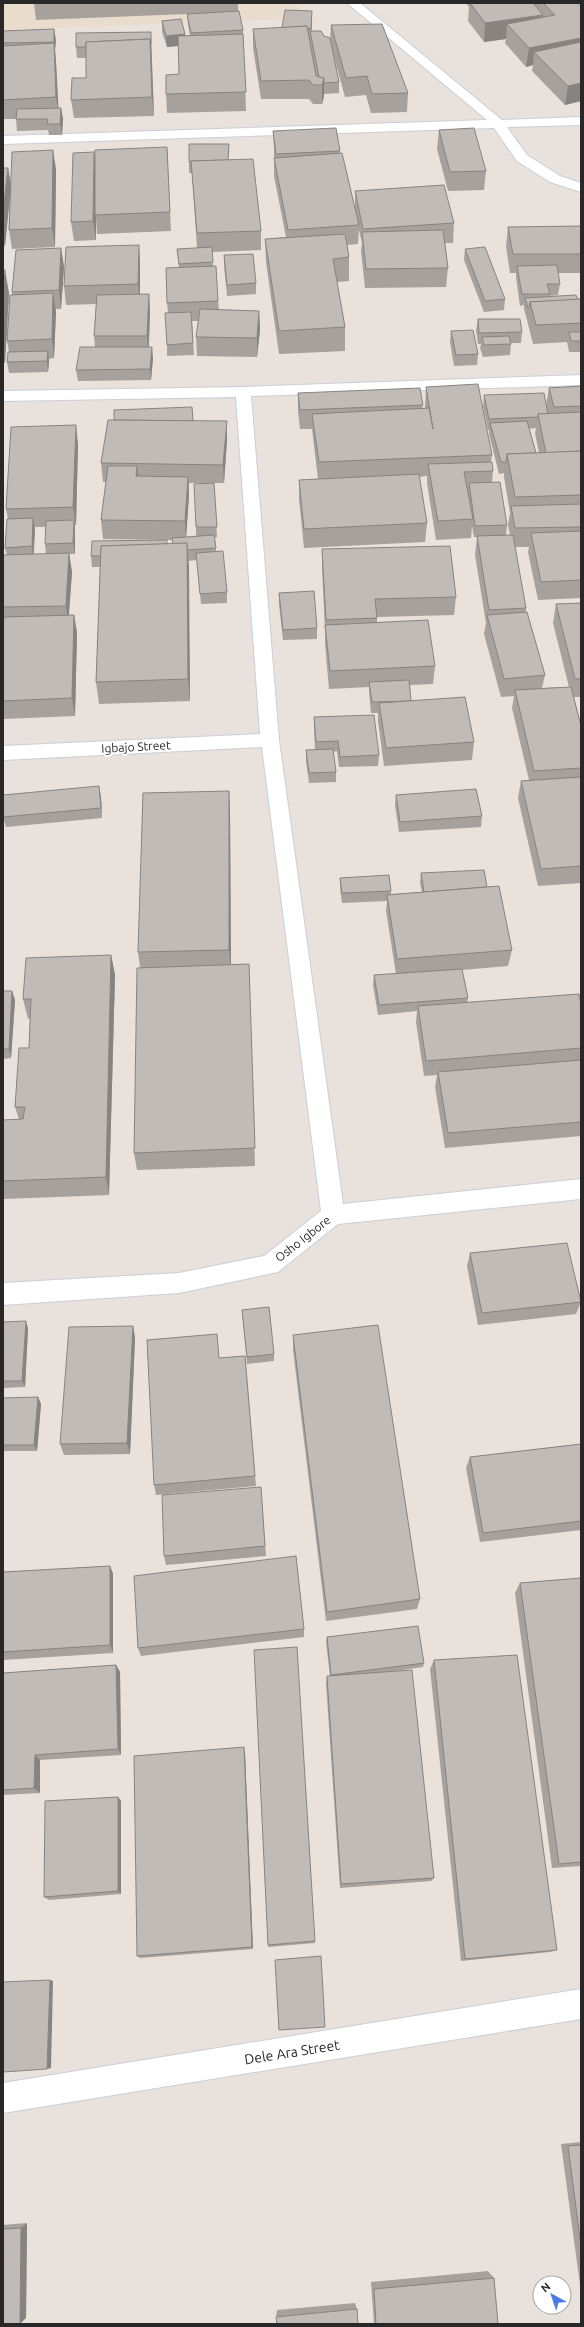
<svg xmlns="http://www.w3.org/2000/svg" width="584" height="2327" viewBox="0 0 584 2327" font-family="Ubuntu,sans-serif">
	<rect width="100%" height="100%" fill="#e9e1db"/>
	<path fill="#e9dccc" d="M3,3H294L311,18L3,30Z"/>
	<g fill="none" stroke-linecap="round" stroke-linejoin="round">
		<g stroke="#c9ced8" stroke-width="2">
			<g id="street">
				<path d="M347,3H360L502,120L581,117V125L507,127L527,155L560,176L581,183V192L550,182L517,161L494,128L3,144V136L487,120Z"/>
				<path d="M581,375V385L251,396L279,740L343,1204L581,1179V1199L338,1224L278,1272L179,1293L3,1305V1283L179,1273L264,1256L321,1211L262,747L3,760V746L260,734L236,397L3,401V391L243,387Z"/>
				<path d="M581,1989V2019L3,2113V2083Z"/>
			</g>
		</g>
		<use href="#street" fill="#fff" fill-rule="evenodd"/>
	</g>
	<g fill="#a6a19d" fill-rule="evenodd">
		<path d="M34,3H238V11L243,30L246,111L167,113L166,94L179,74L178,46L167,47L162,32V21L185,34V36H190L188,25L187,14L36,20Z"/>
		<path d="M466,3H577L581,7V101L565,105L532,71L533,65L526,67L505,43L506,39L484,42L468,21L469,7Z"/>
		<path d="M312,22V31L324,36L330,41L331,25L408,93L407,112L371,113L366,95L345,97L333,53L339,82V93L324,94L322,104H313L309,99H261L253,48V29L282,28ZM309,39H310V42L316,76Z"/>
		<path d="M3,31L56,40L55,50L56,62L58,108H61L63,119L62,135H49L48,130L17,131L16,119H3Z"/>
		<path d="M151,32L154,116L74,118L71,100L86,78V58H77L76,47Z"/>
		<path d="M439,130L486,171L484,190L448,191L437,149Z"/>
		<path d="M273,131L340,151V153L355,207V191L454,223L453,243H445L448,268L446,287L365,288L361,251L362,243L359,230L358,244L347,245L349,257V281L337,282L345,327V351L279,354L266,262L265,239L286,237L274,176V150Z"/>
		<path d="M167,147L171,231L97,234L96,218V240L74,241L71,222L95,168Z"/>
		<path d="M229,160L261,231V250L212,252L213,267L218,301L219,310L259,311L260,330L257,357L197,356L196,337L199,321H192L194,355L167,356V345L168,313L167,303L179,268L177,249L197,248L192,173H189V162Z"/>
		<path d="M3,168H8L11,185L56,169L55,247L12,249L9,230L10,190L5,246H3Z"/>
		<path d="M581,226V273H558L560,284L558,295L549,296V297L581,299V352H569L567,342L533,344L527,320L524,309V305L520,306L516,277V273H510L506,246L508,227Z"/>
		<path d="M139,245L140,264V294H149L150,313L149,347L153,358L151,380L78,381L76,370L95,347L94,336L96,304L66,305L64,286Z"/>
		<path d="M61,248L64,267L61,309H56L54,358L49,359V362L48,372L9,373L7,362L9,352L7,341L12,295V292Z"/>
		<path d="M465,249L505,299L504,310L484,312L464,260Z"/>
		<path d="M224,255L256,283V294L227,296L224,266Z"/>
		<path d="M3,266V270L9,293L5,363H3Z"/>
		<path d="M478,319L522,332L521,343H511L510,355L483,357L480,348L481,344H478L476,330Z"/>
		<path d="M451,331L478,354L477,365L454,366L450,342Z"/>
		<path d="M581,386V598L538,600L528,552L529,547H515L526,608V612L545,675L542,688L569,687L553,623L556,604L581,603V697H574L581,726V883L538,886L518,798L521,781L529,780L512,708L514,696L501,697L484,634L486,623L475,555L477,537H474L472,526L471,538L436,540L427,483V476L419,477L427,523L425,542L304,548L299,499V480L318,479L312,429H300L298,412V393L423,405L422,408H425V406L426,387L492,455L491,462L493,471L492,482L507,525L506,535H510L508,525L510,513L504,477V473L499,474L489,434V430H488L483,406L484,395L546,405L549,388ZM536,428L535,433L539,453H536L529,429Z"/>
		<path d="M193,421L227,440L224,483H189V495L186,537L196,536V527L214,483L217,537L215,538L216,552L227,592V603L201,604L197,560L188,561L190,701L99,704L96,682L100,567H92L91,556L172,544V540L103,539L101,520L106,482H103L101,463Z"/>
		<path d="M78,444L76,525H75V554H69L72,572L69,615H74L77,633L75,716L3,719V555H7L5,548L8,519L6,509ZM35,527H46L45,544L46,554H34Z"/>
		<path d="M322,549L456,597L454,615L377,617V623L435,666L433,684L410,685L411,701L474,742L472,760L384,766L378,721V713H371L369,692V687L329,689L325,644V631L322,568Z"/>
		<path d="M279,593L317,628V639L283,640L279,604Z"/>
		<path d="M314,717L379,755L378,766L339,767L337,751L333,752L336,772V782L309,783L306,761V750H315L314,728Z"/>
		<path d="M229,791L230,812L231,964H249L255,1166L137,1170L134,1153L140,967L138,952Z"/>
		<path d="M396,795L482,816L481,827L399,832L395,805Z"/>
		<path d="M101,797L102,818L6,827L3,817Z"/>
		<path d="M421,873L487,887L512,950L508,966L462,970L468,998L467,1003L581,1004V1136L445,1148L435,1087L437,1075L424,1076L416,1022L417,1011L378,1015L373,985L374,975L396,974L386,911L387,901L342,903L340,888V878L391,891V894L422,892L420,883Z"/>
		<path d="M111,955L115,975L109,1195L3,1199V1120L19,1119L15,1107L29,1048L30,1018L28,1019L23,999Z"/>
		<path d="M3,991H12L15,1000L11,1058L3,1059Z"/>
		<path d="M470,1253L581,1302L576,1314L478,1325L467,1266Z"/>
		<path d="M242,1311L274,1354V1361L247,1364Z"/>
		<path d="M3,1322L28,1328L25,1387L3,1388Z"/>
		<path d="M133,1326L135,1338L130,1454L64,1455L60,1444Z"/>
		<path d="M293,1335L420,1599L417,1609L326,1621L293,1350Z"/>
		<path d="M245,1356L256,1486L156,1495L154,1485L219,1358Z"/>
		<path d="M38,1397L41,1404L37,1451H3V1398Z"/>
		<path d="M581,1444V1530L480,1542L466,1468L470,1457Z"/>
		<path d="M261,1487L266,1556L166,1565L164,1556Z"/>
		<path d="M110,1566L113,1574V1653L3,1660V1572Z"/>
		<path d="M581,1578V1866L552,1868L515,1593L520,1583Z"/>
		<path d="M304,1629V1637L141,1656L138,1648Z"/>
		<path d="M327,1637L424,1663L423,1667L388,1672L434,1878L431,1881L340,1888L326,1683L327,1676H330L326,1642Z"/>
		<path d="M434,1660L557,1950L550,1952L461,1961L430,1669Z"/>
		<path d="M116,1665L120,1672L121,1755L40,1760V1793L3,1795V1673Z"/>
		<path d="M245,1753L253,1949L140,1958L137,1956Z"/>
		<path d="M118,1797L121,1801V1894L49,1900L44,1897Z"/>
		<path d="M315,1941V1943L268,1947V1945Z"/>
		<path d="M581,2142V2292L561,2144Z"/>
		<path d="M27,2223L26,2318L3,2324V2225Z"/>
		<path d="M488,2271L494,2278L498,2324H374L371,2282Z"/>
		<path d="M355,2303L357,2309L276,2317L277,2310Z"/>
	</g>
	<g fill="#878380">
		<path d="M543,15L540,33L507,24L506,39L484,42L485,23Z"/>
		<path d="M54,29L56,40L55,50L56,62L59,116L56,97L54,42Z"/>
		<path d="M151,32V42L154,116L152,97L150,39Z"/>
		<path d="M185,34L186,45L167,47L166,36Z"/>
		<path d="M581,38V56L534,52L533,65L526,67L529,48Z"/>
		<path d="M324,78V97L322,104V85Z"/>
		<path d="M581,83V101L565,105L568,86Z"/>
		<path d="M61,108L63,119L62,135L60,124Z"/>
		<path d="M53,150L56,169L55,247L52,228Z"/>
		<path d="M94,152L96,171V240L93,221Z"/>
		<path d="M8,168L11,187L5,246L3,237V213Z"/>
		<path d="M139,245L140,264V303L138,284Z"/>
		<path d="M61,248L64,267L61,309L59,290Z"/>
		<path d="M5,270L9,293L5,363L3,355V300Z"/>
		<path d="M53,293L56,312L54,358L52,339Z"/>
		<path d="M149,294L150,313L148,355L147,336Z"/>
		<path d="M259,311L260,330L257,357V338Z"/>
		<path d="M152,347L153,358L151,380L150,369Z"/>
		<path d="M48,351L49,362L48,372L47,361Z"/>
		<path d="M227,421V440L224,483L223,465Z"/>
		<path d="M76,425L78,444L76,525L73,507Z"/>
		<path d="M137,466L139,485L136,476Z"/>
		<path d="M188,477L189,495L186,540L185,521Z"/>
		<path d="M33,518L35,529L33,557L32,546Z"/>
		<path d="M74,520L75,531V554L73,543Z"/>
		<path d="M187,543L189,566L190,701L188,679Z"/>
		<path d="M69,553L72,572L68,624L66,606Z"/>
		<path d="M74,615L77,633L75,716L72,698Z"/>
		<path d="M99,786L101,797L102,818L101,808Z"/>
		<path d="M229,791L230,812L231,970L229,950Z"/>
		<path d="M111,955L115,975L109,1195L106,1177Z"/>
		<path d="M12,991L15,1000L11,1058L9,1049Z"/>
		<path d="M26,1321L28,1328L25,1387L22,1381Z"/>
		<path d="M133,1326L135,1338L130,1454L127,1443Z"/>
		<path d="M38,1397L41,1404L37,1451L34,1445Z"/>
		<path d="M110,1566L113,1574V1653L110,1645Z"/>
		<path d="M116,1665L120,1672L121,1755L118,1749Z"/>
		<path d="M244,1747L245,1753L253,1949L252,1947Z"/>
		<path d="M35,1755L40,1760V1793L34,1788Z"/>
		<path d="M118,1797L121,1801V1894L118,1891Z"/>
		<path d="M50,1980L53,1981L51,2068L47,2069Z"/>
		<path d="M27,2223L26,2318L20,2324L21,2228Z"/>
	</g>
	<g fill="#c1bbb7" stroke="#878380">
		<path d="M470,3H533L543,15L485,23Z"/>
		<path d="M543,3H577L581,7V38L529,48L507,24L555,15Z"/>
		<path d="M285,10L312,11L311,28L307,29V26L282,28Z"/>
		<path d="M239,11L243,30L191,33L187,14Z"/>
		<path d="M181,19L185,34L166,36L162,21Z"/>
		<path d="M382,24L408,93L372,94L367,76L346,78L331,25Z"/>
		<path d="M307,26L316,76L324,78L322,85H313L309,80L261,81L253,29Z"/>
		<path d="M54,29V42L3,43V31Z"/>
		<path d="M310,31H321L324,36L330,38L339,82L324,83V78L319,77Z"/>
		<path d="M151,32V44L150,39L86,42V47H76V33Z"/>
		<path d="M243,34L246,92L166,94V75L179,74L178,36Z"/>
		<path d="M150,39L152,97L71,100L72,78H86V42Z"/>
		<path d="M581,42V83L568,86L534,52Z"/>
		<path d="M54,43L56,97L3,100V46Z"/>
		<path d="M61,108L60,124H47L48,119H16L17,109Z"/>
		<path d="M336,128L340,151L276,154L273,131Z"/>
		<path d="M474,128L486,171L450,172L439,130Z"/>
		<path d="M189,144H229L228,160L191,161V162H189Z"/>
		<path d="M167,147L170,212L95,215V150Z"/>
		<path d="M53,150L52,228L9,230L12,152Z"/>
		<path d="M94,152L93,221L71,222L73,153Z"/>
		<path d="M342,153L359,225L288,230L274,158Z"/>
		<path d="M253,159L261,231L197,233L191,161Z"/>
		<path d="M3,168H8L3,213Z"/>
		<path d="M444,185L454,223L363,229L355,191Z"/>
		<path d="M581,226V254H513L508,227Z"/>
		<path d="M443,230L448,268L366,269L362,232Z"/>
		<path d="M345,234L349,257L333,259L345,327L279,331L265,239Z"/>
		<path d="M139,245L138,284L64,286L66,247Z"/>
		<path d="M212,247L213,262L179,264L177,249Z"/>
		<path d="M485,247L505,299L485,301L465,249Z"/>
		<path d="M61,248L59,290L12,292L16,250Z"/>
		<path d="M253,254L256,283L227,285L224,255Z"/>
		<path d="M557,265L560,284H547L550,294H522L517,266Z"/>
		<path d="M216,266L218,301L167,303L166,268Z"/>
		<path d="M3,270H5L3,300Z"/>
		<path d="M53,293L52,339L7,341L10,295Z"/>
		<path d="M149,294L147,336H94L97,295Z"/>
		<path d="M576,295L578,300L530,302L529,308H528L525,298Z"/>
		<path d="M581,299V323L536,325L530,302Z"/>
		<path d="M200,309L259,311L257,338L196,337Z"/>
		<path d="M191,312L193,343L167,345L165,313Z"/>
		<path d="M478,319H520L522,332L479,333Z"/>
		<path d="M473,330L478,354L456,355L451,331Z"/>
		<path d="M569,332H581V341H571Z"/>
		<path d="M509,336L511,344L484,345L482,337Z"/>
		<path d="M80,347H152L150,369L76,370Z"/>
		<path d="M48,351L47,361L7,362L8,352Z"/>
		<path d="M478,384L492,455L319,462L312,414L429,408L433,429L426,387Z"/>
		<path d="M581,386V406L554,407L549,388Z"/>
		<path d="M420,388L423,405L300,410L298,393Z"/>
		<path d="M544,393L548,414H538V417L489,419L484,395Z"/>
		<path d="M192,407L193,421L114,420V410Z"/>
		<path d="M581,412V451L546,453L538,414Z"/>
		<path d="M108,420L227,421L223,465L101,463Z"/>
		<path d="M527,421L536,453L507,454L506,462H501L490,423Z"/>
		<path d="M76,425L73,507L6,509L11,427Z"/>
		<path d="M581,451V495L515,497L507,454Z"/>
		<path d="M492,462L493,471L464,472L473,519L438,521L428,464Z"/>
		<path d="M108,466H137L136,476L188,477L185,521L101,520Z"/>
		<path d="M419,474L427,523L304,529L299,480Z"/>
		<path d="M500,482L507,525L475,526L469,483Z"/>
		<path d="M214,483L217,527H196L194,484Z"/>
		<path d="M581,504V527L515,528L511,506Z"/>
		<path d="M33,518L32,546L5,548L7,519Z"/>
		<path d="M74,520L73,543L45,544L46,521Z"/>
		<path d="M581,531V580L541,582L531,533Z"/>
		<path d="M214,535L216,548L187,550V543L173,544L172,538Z"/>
		<path d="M513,535L526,608L489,610L477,536Z"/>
		<path d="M167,540V544L101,546V556H91L92,541Z"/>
		<path d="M187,543L188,679L96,682L101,546Z"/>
		<path d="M450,546L456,597L375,599L377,618L326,620L322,549Z"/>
		<path d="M223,551L227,592L200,594L196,553Z"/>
		<path d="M69,553L66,606L3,607V555Z"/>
		<path d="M314,591L317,628L283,630L279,593Z"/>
		<path d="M581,603V679H575L556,604Z"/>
		<path d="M527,612L545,675L504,679L487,615Z"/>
		<path d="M74,615L72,698L3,701V630L4,617Z"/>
		<path d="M428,620L435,666L330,671L325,625Z"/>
		<path d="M409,680L411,701L372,702L369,682Z"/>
		<path d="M571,687L581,726V768L534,771L515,690Z"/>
		<path d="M465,697L474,742L386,748L379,703Z"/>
		<path d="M374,715L379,755L340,757L338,741L316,742L314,717Z"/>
		<path d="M333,749L336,772L309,773L306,750Z"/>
		<path d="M581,777V866L541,869L521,781Z"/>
		<path d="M99,786L101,808L3,817V795Z"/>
		<path d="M476,789L482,816L400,822L396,795Z"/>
		<path d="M229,791V950L138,952L143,793Z"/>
		<path d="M484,870L487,887L424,892L421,873Z"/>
		<path d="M389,875L391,891L342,893L340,878Z"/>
		<path d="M499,886L512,950L397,959L387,895Z"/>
		<path d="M111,955L106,1177L3,1181V1120L23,1119L25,1107H15L19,1048H29L31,999H23L26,958Z"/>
		<path d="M249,964L255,1148L134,1153L137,968Z"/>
		<path d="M462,969L468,998L379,1005L374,975Z"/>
		<path d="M3,991H12L9,1049H3Z"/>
		<path d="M579,994L581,1004V1048L426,1061L418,1006Z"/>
		<path d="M581,1060V1122L448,1133L438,1072Z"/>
		<path d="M567,1243L581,1302L482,1313L470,1253Z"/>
		<path d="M269,1307L274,1354L247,1357L242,1310Z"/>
		<path d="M26,1321L22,1381H3V1322Z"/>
		<path d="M378,1325L420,1599L327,1612L293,1335Z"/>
		<path d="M133,1326L127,1443L60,1444L69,1327Z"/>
		<path d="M217,1334L219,1358L245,1356L255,1476L154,1485L147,1340Z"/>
		<path d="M38,1397L34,1445H3V1398Z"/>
		<path d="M581,1444V1521L483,1533L470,1457Z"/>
		<path d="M261,1487L265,1546L164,1556L162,1495Z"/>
		<path d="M296,1556L304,1629L138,1648L134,1576Z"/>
		<path d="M110,1566V1645L3,1652V1572Z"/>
		<path d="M581,1578V1862L559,1864L520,1583Z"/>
		<path d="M418,1626L424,1663L331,1675L327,1637Z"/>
		<path d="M297,1647L315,1941L268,1945L254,1650Z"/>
		<path d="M517,1655L557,1950L465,1959L434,1660Z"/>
		<path d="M116,1665L118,1749L35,1755L34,1788L3,1790V1673Z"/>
		<path d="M412,1670L434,1878L341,1884L327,1676Z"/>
		<path d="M244,1747L252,1947L137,1956L134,1756Z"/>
		<path d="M118,1797V1891L44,1897L45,1801Z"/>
		<path d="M321,1956L325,2027L279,2030L275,1960Z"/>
		<path d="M50,1980L47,2069L3,2072V1982Z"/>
		<path d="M581,2145V2246L568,2146Z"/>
		<path d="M21,2228L20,2324H3V2229Z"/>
		<path d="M494,2278L498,2324H376L374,2289Z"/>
		<path d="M357,2309L358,2324H277L276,2317Z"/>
	</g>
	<g text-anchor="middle" stroke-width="4" stroke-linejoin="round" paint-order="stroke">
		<g font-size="12" fill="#282828" stroke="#fff">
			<text transform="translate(136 747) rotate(-3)" y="4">Igbajo Street</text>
			<text transform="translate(303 1239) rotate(-38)" y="4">Osho Igbore</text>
		</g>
		<g font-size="14" fill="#282828" stroke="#fff">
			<text transform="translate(292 2052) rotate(-9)" y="5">Dele Ara Street</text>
		</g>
	</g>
	<rect width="584" height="2327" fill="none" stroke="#282828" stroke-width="8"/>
	<g transform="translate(552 2295) rotate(320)"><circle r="19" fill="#ffffff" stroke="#a9a9a9"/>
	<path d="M0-3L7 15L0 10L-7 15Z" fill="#4a7be7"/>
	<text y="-6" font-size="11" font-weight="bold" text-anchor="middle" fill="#282828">N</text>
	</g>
</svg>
